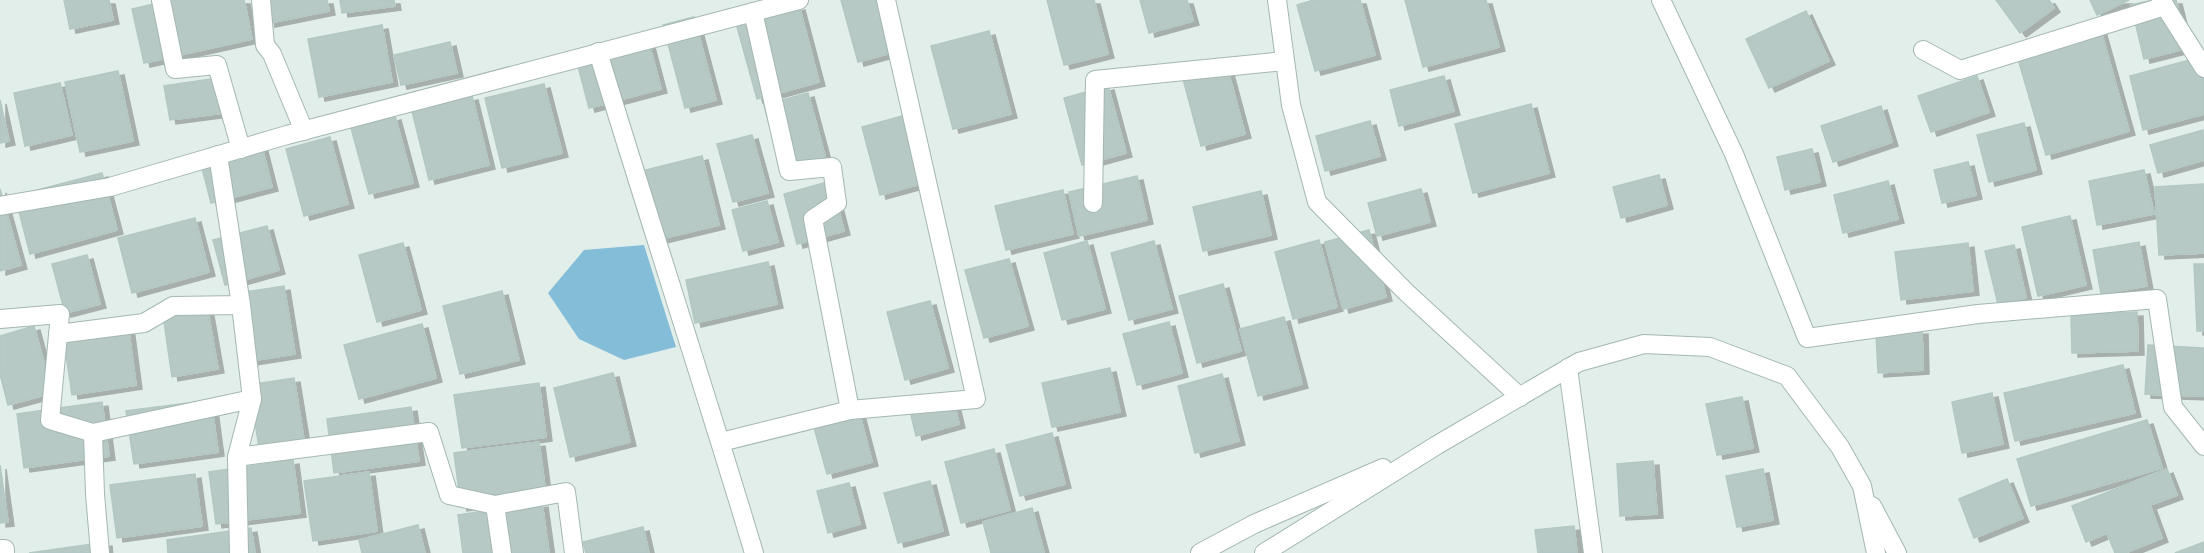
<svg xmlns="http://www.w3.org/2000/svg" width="2204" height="553" viewBox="0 0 2204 553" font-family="Overpass,sans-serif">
	<defs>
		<filter id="shadow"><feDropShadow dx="6" dy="4" stdDeviation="0" flood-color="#0004"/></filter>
	</defs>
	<rect width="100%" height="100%" fill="#e2eeea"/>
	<path fill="#84bdd8" d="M644,245L676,347L624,360L579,339L548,293L584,250Z"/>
	<g fill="#b7c9c4" stroke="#b3c8c3" stroke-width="1.5" filter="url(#shadow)">
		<path d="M64,0H109L113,20L70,29Z"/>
		<path d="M171,0H244L252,39L144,63L132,9Z"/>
		<path d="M265,0H327L329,11L269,23Z"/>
		<path d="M340,0H394L395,6L342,13Z"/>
		<path d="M841,0H888L901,50L858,62Z"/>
		<path d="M1047,0H1094L1108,54L1064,65Z"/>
		<path d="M1140,0H1187L1193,21L1149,33Z"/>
		<path d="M1314,0H1360L1375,55L1315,71L1297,5Z"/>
		<path d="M1405,0H1486L1499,47L1423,67Z"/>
		<path d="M1996,0H2049L2054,8L2020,33Z"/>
		<path d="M2090,0H2129L2097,15Z"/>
		<path d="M2153,0H2176L2188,48L2144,59L2131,5Z"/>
		<path d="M799,6L819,82L757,99L736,23Z"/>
		<path d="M1806,11L1829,61L1769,88L1746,39Z"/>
		<path d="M694,17L716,100L685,108L663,25Z"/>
		<path d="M382,25L392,82L319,97L308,39Z"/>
		<path d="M2100,28L2129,131L2046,155L2016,52Z"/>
		<path d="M989,31L1011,114L953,129L931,46Z"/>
		<path d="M646,32L661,89L589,108L574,51Z"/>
		<path d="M450,42L457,73L401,85L394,55Z"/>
		<path d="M2201,57L2204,67V114L2143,130L2130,76Z"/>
		<path d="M1227,67L1245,134L1201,146L1183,79Z"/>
		<path d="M118,71L133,141L80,152L65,82Z"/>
		<path d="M1444,76L1454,111L1399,126L1390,90Z"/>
		<path d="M1977,76L1989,112L1931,132L1918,96Z"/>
		<path d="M217,78L222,113L170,120L164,86Z"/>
		<path d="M60,83L72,135L25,146L14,93Z"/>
		<path d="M544,84L562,153L502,168L485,98Z"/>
		<path d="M1108,86L1126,153L1082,165L1064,98Z"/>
		<path d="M808,93L826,160L782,172L764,105Z"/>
		<path d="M472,96L489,165L429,180L412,111Z"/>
		<path d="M0,100L9,141L0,143Z"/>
		<path d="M1531,104L1549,173L1473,193L1455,124Z"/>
		<path d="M1881,106L1892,142L1833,162L1821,126Z"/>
		<path d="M906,115L924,183L880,195L862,127Z"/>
		<path d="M395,116L413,183L369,194L351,128Z"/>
		<path d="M1370,121L1380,156L1325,171L1316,136Z"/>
		<path d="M2024,123L2036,170L1989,182L1977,135Z"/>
		<path d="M2203,130L2204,160L2158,173L2150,145Z"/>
		<path d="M752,135L768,193L733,202L717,144Z"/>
		<path d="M330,137L348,204L304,216L286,149Z"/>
		<path d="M260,140L272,187L211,203L199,156Z"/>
		<path d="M1812,149L1820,182L1785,190L1777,157Z"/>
		<path d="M702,156L719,225L660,239L642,171Z"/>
		<path d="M1968,162L1976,195L1942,203L1934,170Z"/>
		<path d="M2144,170L2154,214L2097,225L2089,181Z"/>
		<path d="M102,173L117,230L30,254L15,196Z"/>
		<path d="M1659,175L1667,205L1621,218L1613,187Z"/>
		<path d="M1137,176L1147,220L1079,236L1069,192Z"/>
		<path d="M831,181L844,231L797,244L784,194Z"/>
		<path d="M1888,181L1898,219L1843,233L1834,195Z"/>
		<path d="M2204,184V253L2159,255L2155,187Z"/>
		<path d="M0,189L21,265L0,271Z"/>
		<path d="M1421,189L1430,222L1377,236L1368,203Z"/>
		<path d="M1063,190L1073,234L1006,250L995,206Z"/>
		<path d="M1261,191L1271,235L1203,251L1193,207Z"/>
		<path d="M767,201L778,242L743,251L732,210Z"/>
		<path d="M2070,216L2086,285L2038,296L2022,227Z"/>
		<path d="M195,218L209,272L132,293L118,238Z"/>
		<path d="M267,226L279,270L225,285L213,240Z"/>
		<path d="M1369,230L1386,297L1343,309L1325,242Z"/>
		<path d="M1319,240L1337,307L1293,319L1275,252Z"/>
		<path d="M1087,241L1105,309L1062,320L1044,253Z"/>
		<path d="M1154,241L1172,309L1129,320L1111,253Z"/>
		<path d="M2139,242L2147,286L2101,294L2093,250Z"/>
		<path d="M403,243L421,310L377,322L359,255Z"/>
		<path d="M1968,243L1973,291L1901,300L1895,252Z"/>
		<path d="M2014,245L2026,298L1998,304L1985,251Z"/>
		<path d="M87,255L100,304L65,313L52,264Z"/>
		<path d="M1009,259L1028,326L984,338L965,270Z"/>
		<path d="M768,262L777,304L695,323L686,280Z"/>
		<path d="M2194,264H2204V331H2197Z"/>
		<path d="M1223,284L1241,351L1197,363L1179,296Z"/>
		<path d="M284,286L295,354L251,361L239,293Z"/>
		<path d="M502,291L519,360L460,374L443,306Z"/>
		<path d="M206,301L218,369L172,377L162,308Z"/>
		<path d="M930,301L948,368L905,380L887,312Z"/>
		<path d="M2137,312L2138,351L2072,353L2071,315Z"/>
		<path d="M1284,317L1302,384L1258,396L1240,329Z"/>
		<path d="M1169,322L1182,373L1137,385L1123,334Z"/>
		<path d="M422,324L436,378L359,399L344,345Z"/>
		<path d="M128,325L136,385L72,395L63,335Z"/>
		<path d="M34,326L52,393L8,405L0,374V336Z"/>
		<path d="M1922,330L1923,370L1878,373L1876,333Z"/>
		<path d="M2148,345L2204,348V396L2145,394Z"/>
		<path d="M2123,365L2135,413L2015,441L2004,393Z"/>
		<path d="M1110,368L1120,412L1052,427L1042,383Z"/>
		<path d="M613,373L630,442L570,457L554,388Z"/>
		<path d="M1222,374L1239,441L1195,453L1178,386Z"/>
		<path d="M294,378L305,446L260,454L249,385Z"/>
		<path d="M539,383L546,437L462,448L454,395Z"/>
		<path d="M1992,393L2003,444L1962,453L1952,402Z"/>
		<path d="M952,395L959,424L916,436L909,407Z"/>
		<path d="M1742,397L1753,448L1717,455L1706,404Z"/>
		<path d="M211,400L218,452L134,464L126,411Z"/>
		<path d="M102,402L109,456L24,468L17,414Z"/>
		<path d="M411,407L419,461L334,473L327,419Z"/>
		<path d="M859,412L872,462L827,474L813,424Z"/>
		<path d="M2147,420L2162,468L2031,506L2017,459Z"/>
		<path d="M1052,433L1065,484L1020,496L1006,445Z"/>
		<path d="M539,442L546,495L461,507L454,453Z"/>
		<path d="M994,449L1010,510L961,523L945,462Z"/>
		<path d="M293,460L300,513L216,524L209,472Z"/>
		<path d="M1653,461L1657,514L1620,516L1617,464Z"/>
		<path d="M0,465L8,522L0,523Z"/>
		<path d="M1763,469L1773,520L1737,527L1726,476Z"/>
		<path d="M2167,469L2177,495L2150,505L2162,538L2125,553H2115L2107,533L2086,542L2072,506Z"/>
		<path d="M369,472L377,531L313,541L304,481Z"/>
		<path d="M195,474L202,526L117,538L110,485Z"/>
		<path d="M2007,479L2023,518L1974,538L1959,499Z"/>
		<path d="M930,481L943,531L898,543L884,493Z"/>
		<path d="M849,483L860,524L828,533L817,491Z"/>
		<path d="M542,503L549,553H463L458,515Z"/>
		<path d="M1032,508L1044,553H991L983,522Z"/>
		<path d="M418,525L425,553H362L359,540Z"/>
		<path d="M1574,526L1577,553H1538L1535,530Z"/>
		<path d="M643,527L649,553H586L583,542Z"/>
		<path d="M251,528L255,553H168L167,540Z"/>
		<path d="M106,542L107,553H29Z"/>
		<path d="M2204,542V553H2175Z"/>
	</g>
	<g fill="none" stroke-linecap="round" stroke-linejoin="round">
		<g stroke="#a4b7b3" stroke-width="20">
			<g id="minor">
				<path d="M161,0L175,69L217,65L241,149"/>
				<path d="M261,0L265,45L272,54L304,131"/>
				<path d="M1277,0L1291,105L1317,202L1407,293L1520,397"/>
				<path d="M1661,0L1734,154L1807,338L1978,314L2157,299L2173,407L2204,446"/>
				<path d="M2161,0L2204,68"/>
				<path d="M753,12L789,171L832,167L837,203L813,219L850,410L976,399L886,0"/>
				<path d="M1923,50L1960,70L2165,6"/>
				<path d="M598,52C649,220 704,386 754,553"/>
				<path d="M1093,203L1095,80L1284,61"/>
				<path d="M0,206L110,187L287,135L799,0"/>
				<path d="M241,305L252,399"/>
				<path d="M0,319L60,314L50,420L93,433"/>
				<path d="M58,334L144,323L173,306L241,305L218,155"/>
				<path d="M1568,368L1593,553"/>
				<path d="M721,442L850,410"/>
				<path d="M0,549H5V553"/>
				<path d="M100,553L95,494L93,433L252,399L237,457"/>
				<path d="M239,553L237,457L429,432L449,495L495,505"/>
				<path d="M502,553L495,505L566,492L574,553"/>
			</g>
		</g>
		<g stroke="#a4b7b3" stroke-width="20">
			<g id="tertiary">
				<path d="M1872,506L1897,553"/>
				<path d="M1200,553L1254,524L1383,468"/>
				<path d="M1264,553L1437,445L1579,362L1644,344L1710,347L1787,376L1840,447L1862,486L1876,553"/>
			</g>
		</g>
		<use href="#minor" stroke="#fff" stroke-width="18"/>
		<use href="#tertiary" stroke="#fff" stroke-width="18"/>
	</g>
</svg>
